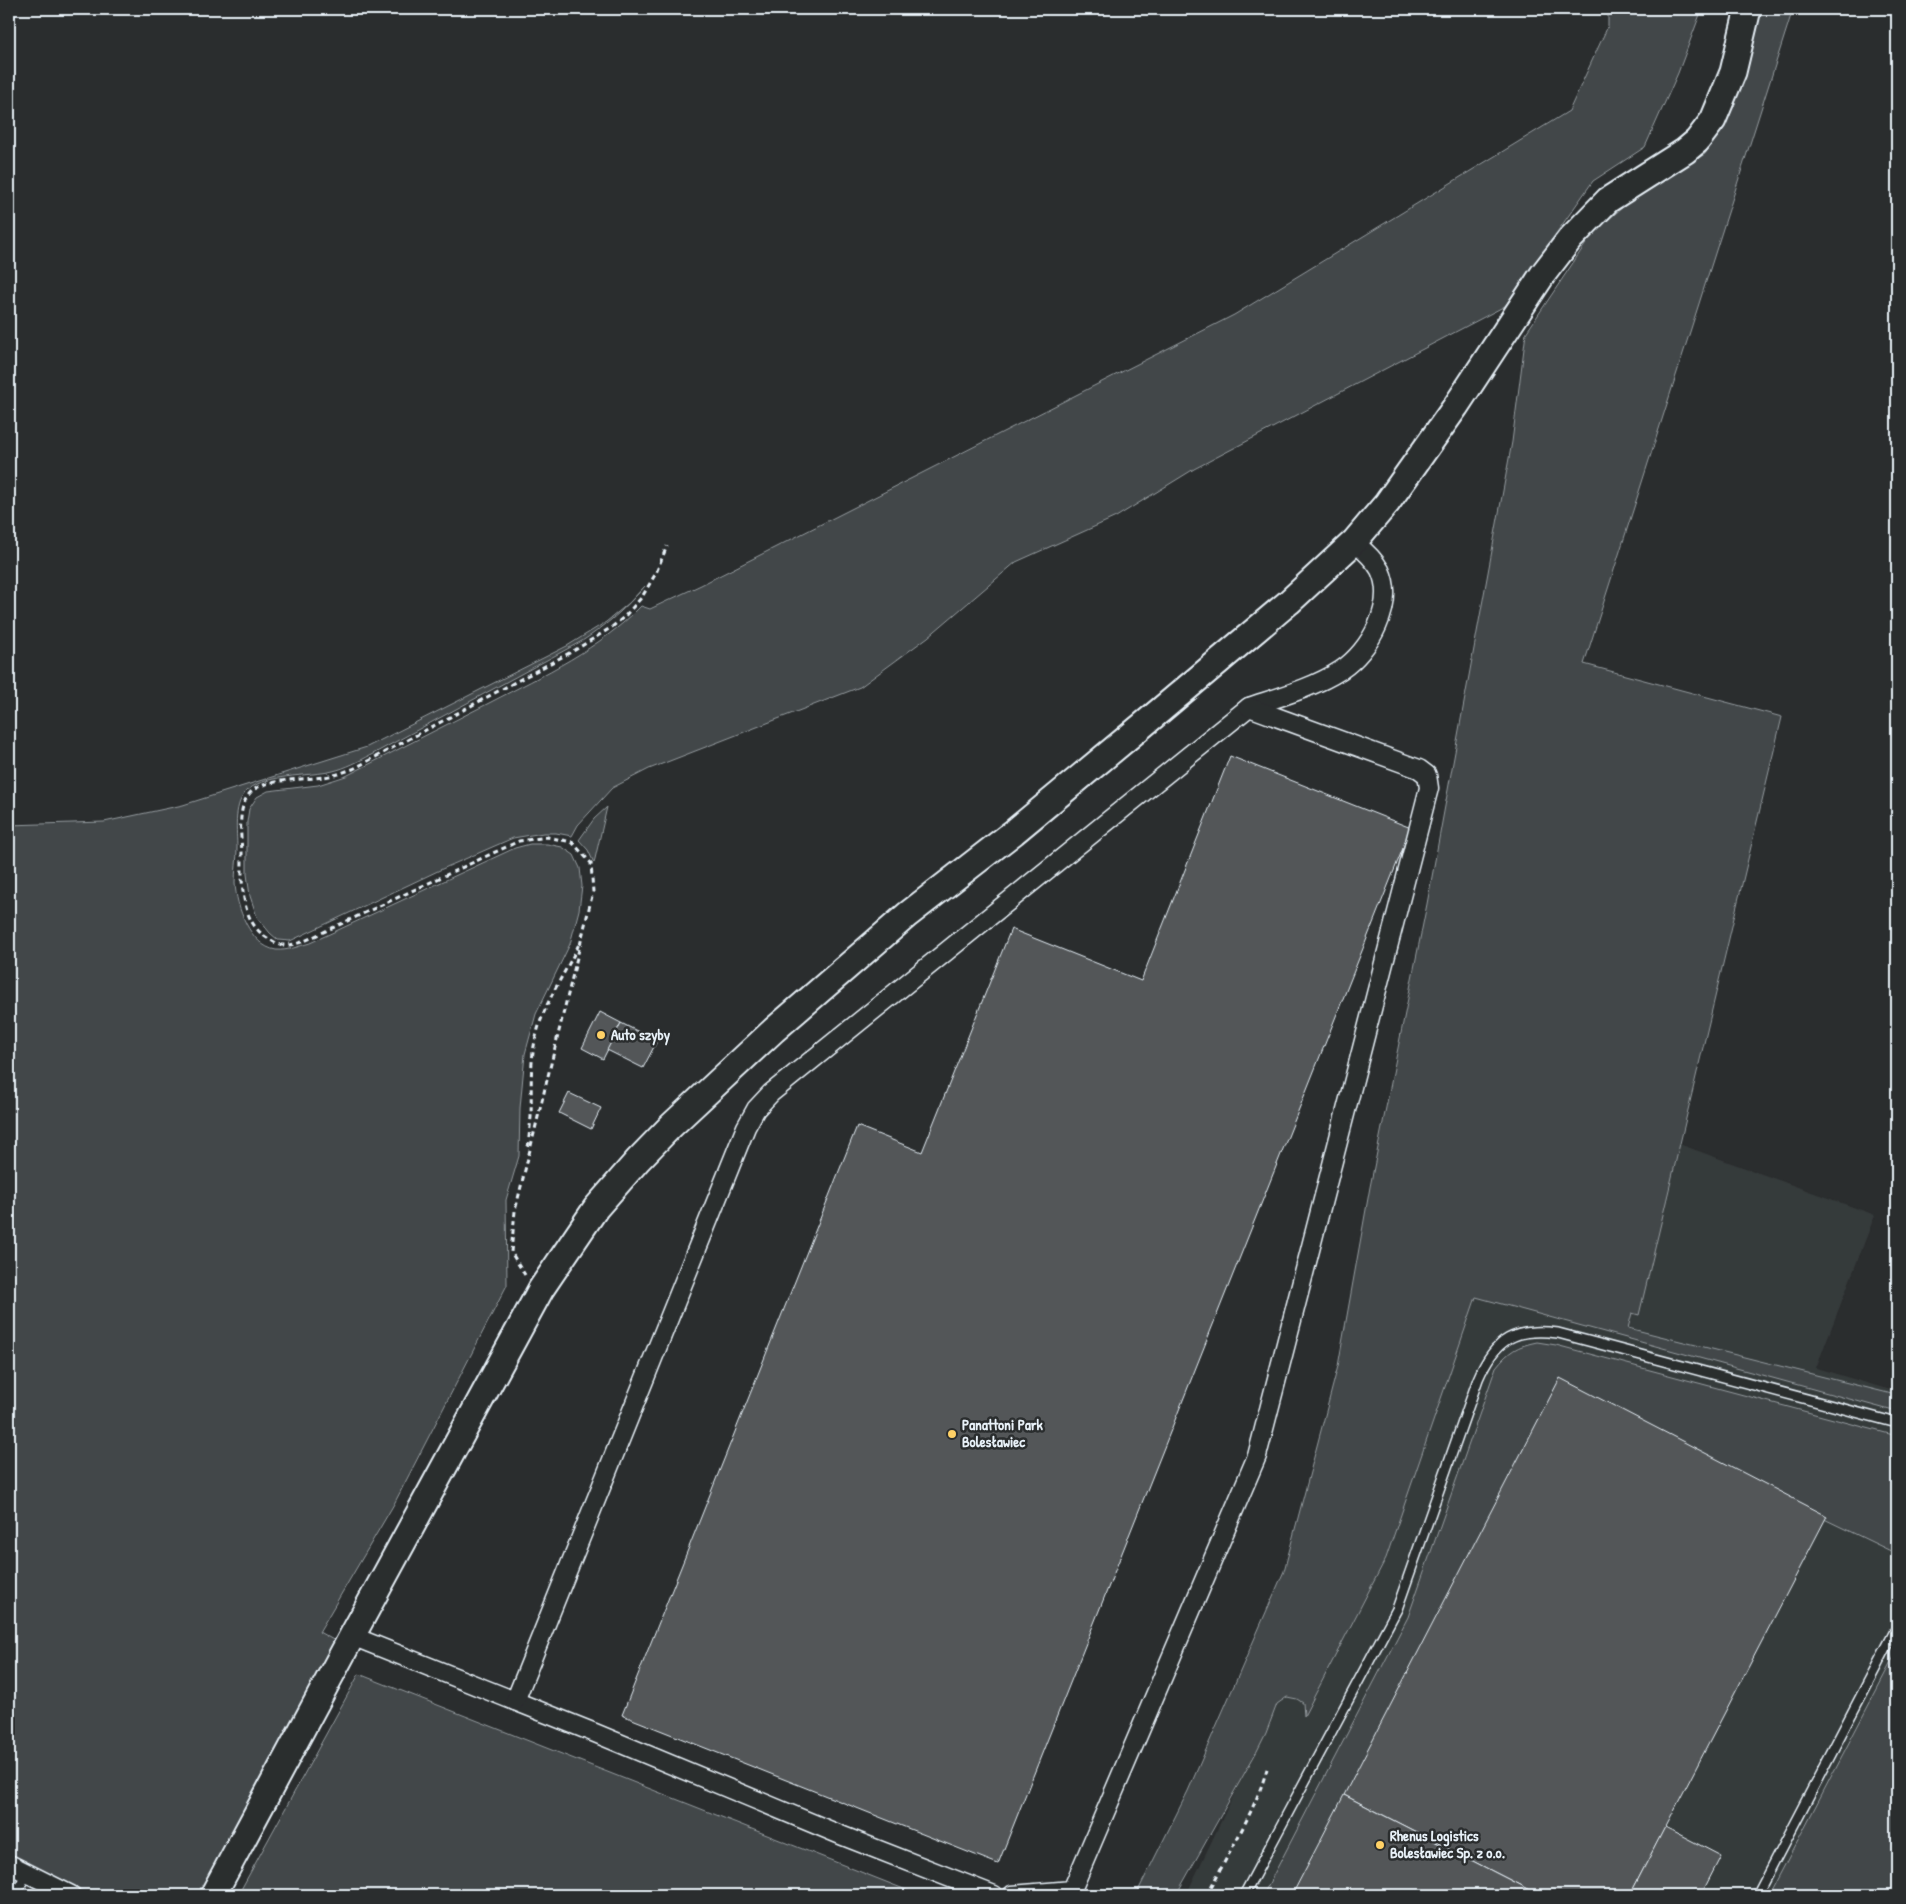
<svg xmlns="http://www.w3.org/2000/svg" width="1906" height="1904" viewBox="0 0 1906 1904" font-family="'Patrick Hand',sans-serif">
	<rect width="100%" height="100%" fill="#2a2d2e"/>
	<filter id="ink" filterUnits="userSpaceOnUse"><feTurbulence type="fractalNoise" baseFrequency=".02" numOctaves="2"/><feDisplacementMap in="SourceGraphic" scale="10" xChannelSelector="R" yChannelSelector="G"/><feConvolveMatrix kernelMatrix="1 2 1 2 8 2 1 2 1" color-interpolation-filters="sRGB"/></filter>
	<g filter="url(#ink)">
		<path fill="#363a3b" d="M1494,1077L1875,1215L1816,1368L1897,1392V1895H1186L1277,1704Z"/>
		<g fill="#424648" stroke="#959ca0">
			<path d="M1608,9H1702L1678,73L1645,147L1593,181L1505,306L1194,469L1116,517L1016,562L928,637L860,687L649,769L612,788L578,825L572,836L556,833H543L513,838L442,869L290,941L278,940L270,933L257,917L250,896L247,874V822L249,809L257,797L268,791L318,785L346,776C394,751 443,727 491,702C543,675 601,648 641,606L650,609L701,585L1234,315L1569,111L1608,26Z"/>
			<path d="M1761,9H1793L1584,664L1782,717L1639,1315L1632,1313L1628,1328L1888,1393L1897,1396V1412L1476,1297L1386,1558L1304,1716L1303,1703L1297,1699L1287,1697L1277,1704L1266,1733L1257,1751L1176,1895H1136L1188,1791L1284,1571L1338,1366L1370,1187L1427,904L1512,442L1526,333L1593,233L1638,194L1705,154L1733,108Z"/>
			<path d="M645,586C626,608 606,626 582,641L371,755C359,761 346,768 333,771C309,777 262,773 245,793C233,807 237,831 237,848C237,860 235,871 235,883C236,906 250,946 276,950C288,951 299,946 310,943L515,848L530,844H547L562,847L574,855L580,868L582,886L579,910L570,944L536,1014L525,1054L520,1108L519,1156L506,1200L507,1285L394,1504L319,1632L337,1642L205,1895H92L9,1854V825L104,822L183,805L367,747L567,646L606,622L629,603Z"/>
			<path d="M607,807L594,863L588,850L579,840L594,819Z"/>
			<path d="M1537,1342L1556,1345L1897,1436V1554L1560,1392L1298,1895H1263L1408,1617L1496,1367C1509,1351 1517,1346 1537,1342Z"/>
			<path d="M1897,1651V1895H1769Z"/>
			<path d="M359,1674L919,1895H238Z"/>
		</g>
		<g fill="#535759" stroke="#e8f1f8">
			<path d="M1230,756L1411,828L998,1864L622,1715L857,1126L922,1152L1011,929L1141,981Z"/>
			<path d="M600,1012L621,1023L603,1059L582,1048Z"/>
			<path d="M621,1023L657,1041L643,1068L607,1050Z"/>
			<path d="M569,1093L601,1108L591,1129L559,1113Z"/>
			<path d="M1560,1378L1827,1516L1630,1895H1539L1344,1795Z"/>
			<path d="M1344,1795L1539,1895H1292Z"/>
			<path d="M1665,1827L1721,1856L1701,1895H1630Z"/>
		</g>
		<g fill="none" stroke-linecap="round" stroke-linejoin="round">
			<g stroke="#e8f1f8" stroke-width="12">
				<g id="lane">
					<path d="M15,1895L27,1873"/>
					<path d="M1244,1895L1397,1609L1478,1379C1495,1339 1515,1327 1558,1333L1897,1423"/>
					<path d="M1757,1895L1897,1627"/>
				</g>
			</g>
			<g stroke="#e8f1f8" stroke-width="21">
				<g id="street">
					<path d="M352,1636L595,1733L843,1836L994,1895"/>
					<path d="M515,1701L746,1127L756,1109L771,1093L1249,707C1279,697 1313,688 1341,670C1370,651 1396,604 1380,570C1374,559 1364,550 1354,542"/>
					<path d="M9,1864L71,1895"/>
					<path d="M1012,1895L1072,1890L1257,1456L1429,788L1427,775L1419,769L1249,707"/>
				</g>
			</g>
			<g stroke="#e8f1f8" stroke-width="29">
				<path id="secondary" d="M213,1895L352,1636L541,1289L596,1208L638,1160L671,1126L774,1030L907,915L1014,832L1143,725L1289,602L1354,542L1387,503L1456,406L1543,274L1570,239L1608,200L1685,151L1697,141L1713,120L1733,72L1748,9"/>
			</g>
			<g stroke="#e8f1f8" stroke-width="3" stroke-dasharray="5 4" stroke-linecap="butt">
				<path d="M528,1147C529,1137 530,1127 531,1117C532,1089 529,1061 537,1033C545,1001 565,974 579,944"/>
				<path d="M525,1275L511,1252L515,1211L593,892L591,863L572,842L547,837L519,841L315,936C305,941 294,946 282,945C278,945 273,941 269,939C239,922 242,881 242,852C241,834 237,807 250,793C264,778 304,780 323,777C334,776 343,772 353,769L575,650L612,627L624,617L642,597L656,573L667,546"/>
				<path d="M1207,1895C1228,1853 1256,1811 1268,1765"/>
			</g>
			<use href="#lane" stroke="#2a2d2e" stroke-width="9"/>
			<use href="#street" stroke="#2a2d2e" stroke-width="18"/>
			<use href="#secondary" stroke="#2a2d2e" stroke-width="25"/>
		</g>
	</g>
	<g fill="#ffd166" stroke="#2a2d2e" stroke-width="2">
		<circle cx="601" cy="1035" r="5"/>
		<circle cx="952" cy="1434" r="5"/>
		<circle cx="1380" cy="1845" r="5"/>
	</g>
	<g text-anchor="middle" stroke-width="5" stroke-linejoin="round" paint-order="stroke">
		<g font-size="15" font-weight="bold" fill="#e8f1f8" stroke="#2a2d2e" text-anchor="start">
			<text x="611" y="1040">Auto szyby</text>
			<text x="962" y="1430">Panattoni Park<tspan x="962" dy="17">Bolesławiec</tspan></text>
			<text x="1390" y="1841">Rhenus Logistics<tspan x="1390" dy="17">Bolesławiec Sp. z o.o.</tspan></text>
		</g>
	</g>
	<rect width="1906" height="1904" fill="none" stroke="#2a2d2e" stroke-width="30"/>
	<rect x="15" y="15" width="1876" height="1874" fill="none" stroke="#e8f1f8" stroke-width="2" filter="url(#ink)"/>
</svg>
